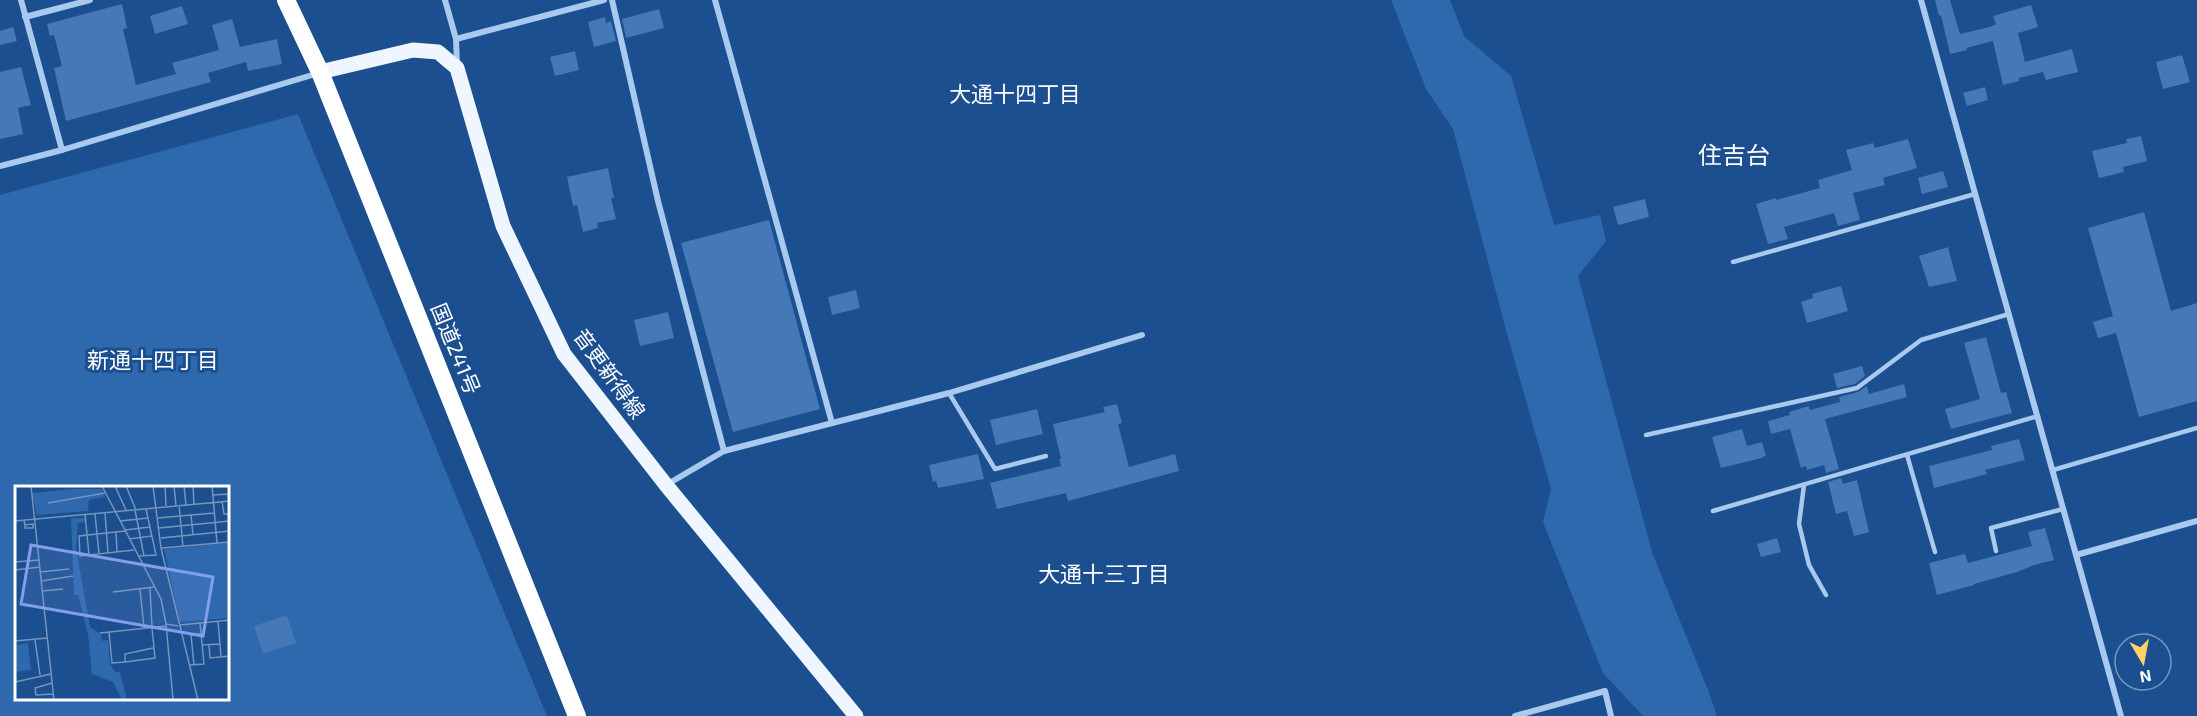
<svg xmlns="http://www.w3.org/2000/svg" width="2197" height="716" viewBox="0 0 2197 716" font-family="'Exo 2','Noto Sans JP',sans-serif">
	<rect width="100%" height="100%" fill="#1b4f8f"/>
	<g fill="#2e69ad" fill-rule="evenodd">
		<path d="M1391,0H1450L1464,36L1511,76L1554,225L1600,215L1606,241L1578,276L1652,552L1708,690L1717,716H1643L1603,673L1543,522L1551,489L1506,330L1453,129L1426,89Z"/>
		<path d="M298,114L547,716H0V195ZM16,488H228V700H16Z"/>
	</g>
	<g fill="#4478b7">
		<path d="M1935,0H1950L1960,34L1990,27L1996,24L1993,16L2031,5L2038,27L2018,33L2025,62L2072,49L2078,72L2046,80L2043,72L2019,78V81L2003,85L1993,41L1966,48L1967,50L1950,54L1941,15L1939,16Z"/>
		<path d="M122,4L127,28L123,29L136,85L176,74L172,63L219,50L212,25L232,19L240,47L277,39L282,64L248,71L246,62L208,73L211,82L66,121L54,68L62,66L54,35L50,36L47,24Z"/>
		<path d="M182,6L188,24L155,34L150,16Z"/>
		<path d="M659,9L664,28L626,38L622,19Z"/>
		<path d="M605,17L606,23L611,21L616,41L594,47L588,22Z"/>
		<path d="M13,27L17,41L0,45V31Z"/>
		<path d="M575,51L579,70L555,76L550,57Z"/>
		<path d="M2182,55L2190,82L2163,89L2156,62Z"/>
		<path d="M21,67L31,105L18,108L23,134L0,139V72Z"/>
		<path d="M1985,87L1988,100L1967,106L1963,93Z"/>
		<path d="M2141,136L2147,161L2123,167L2124,172L2099,178L2092,151L2127,143L2126,139Z"/>
		<path d="M1908,139L1917,168L1883,178L1885,185L1853,193L1860,220L1838,226L1834,213L1784,227L1788,239L1768,244L1756,204L1776,198V200L1820,188L1818,180L1852,170L1846,150L1873,143L1875,148Z"/>
		<path d="M608,168L614,198H611L616,219L597,223L598,228L583,232L577,205L573,206L567,177Z"/>
		<path d="M1943,171L1948,187L1922,194L1918,178Z"/>
		<path d="M1645,199L1649,217L1618,225L1613,207Z"/>
		<path d="M2144,212L2171,311L2197,303V401L2139,417L2116,333L2098,338L2093,322L2113,316L2088,228Z"/>
		<path d="M769,220L820,409L733,432L681,243Z"/>
		<path d="M1948,247L1957,281L1929,287L1919,256Z"/>
		<path d="M1841,286L1848,311L1807,323L1801,302L1813,298L1812,294Z"/>
		<path d="M856,290L860,308L832,315L828,297Z"/>
		<path d="M668,312L674,338L640,346L634,320Z"/>
		<path d="M1986,337L2001,393L2006,392L2012,413L1951,429L1945,409L1980,399L1964,343Z"/>
		<path d="M1862,366L1865,376L1855,384L1837,388L1833,374Z"/>
		<path d="M1904,384L1907,397L1825,419L1839,469L1826,473L1824,465L1807,470L1806,466L1801,468L1790,429L1771,434L1768,421L1790,415L1789,412L1809,406L1810,410L1840,402L1839,397L1858,392L1867,386L1869,394Z"/>
		<path d="M1117,404L1122,423L1118,424L1129,467L1175,454L1179,471L1068,501L1066,493L997,509L990,483L1061,466L1059,459H1061L1053,424L1105,412L1103,407Z"/>
		<path d="M1037,409L1043,434L996,445L990,420Z"/>
		<path d="M1742,429L1747,446L1762,442L1766,456L1762,457V458L1721,468L1712,437Z"/>
		<path d="M2019,439L2025,460L1985,470L1987,474L1934,488L1929,466L1992,450L1991,446Z"/>
		<path d="M978,454L984,479L938,488L936,481L933,482L929,465Z"/>
		<path d="M1841,478L1843,484L1857,480L1869,532L1854,536L1847,511L1836,514L1828,482Z"/>
		<path d="M2045,528L2054,560L2034,565L2017,572L1974,584V585L1937,595L1929,563L1965,554L1968,563L2032,546L2028,532Z"/>
		<path d="M1777,538L1781,552L1761,557L1757,544Z"/>
		<path d="M287,615L296,643L263,654L254,626Z"/>
	</g>
	<g fill="none" stroke-linecap="round" stroke-linejoin="round">
		<g stroke="#a9c9ee" stroke-width="4.5">
			<path d="M1733,262L1975,194"/>
			<path d="M949,393L995,469L1046,456"/>
			<path d="M1646,435L1857,388L1921,340L2009,314"/>
			<path d="M1907,455L1935,552"/>
			<path d="M2053,470L2197,428"/>
			<path d="M1804,485L1799,524L1809,565L1826,595"/>
			<path d="M1713,511L2038,416"/>
			<path d="M1996,551L1991,528L2063,509"/>
		</g>
		<g stroke="#a9c9ee" stroke-width="6">
			<path d="M21,0L62,150"/>
			<path d="M445,0L456,39L457,65"/>
			<path d="M612,0L658,201L724,451"/>
			<path d="M715,0L832,423"/>
			<path d="M1921,0L2121,716"/>
			<path d="M25,17L90,0"/>
			<path d="M456,39L604,0"/>
			<path d="M0,166L62,150L319,73"/>
			<path d="M666,485L724,451L949,393L1142,335"/>
			<path d="M2076,555L2197,521"/>
			<path d="M1515,716L1605,691L1611,716"/>
		</g>
		<path stroke="#f0f6ff" stroke-width="15" d="M320,72L413,50L438,52L457,68L503,226L564,354L666,485L856,716"/>
		<path stroke="#fff" stroke-width="18" d="M286,0L320,72L577,716"/>
	</g>
	<g text-anchor="middle" stroke-width="6" stroke-linejoin="round" paint-order="stroke">
		<g font-size="21" fill="#fff" stroke="#1b4f8f">
			<text transform="translate(455 349) rotate(68)" y="7">国道241号</text>
			<text transform="translate(609 374) rotate(54)" y="7">音更新得線</text>
		</g>
		<g font-size="22" fill="#fff" stroke="#1b4f8f">
			<text x="1015" y="102">大通十四丁目</text>
			<text x="153" y="368">新通十四丁目</text>
			<text x="1104" y="582">大通十三丁目</text>
		</g>
		<g font-size="24" fill="#fff" stroke="#1b4f8f">
			<text x="1734" y="164">住吉台</text>
		</g>
	</g>
	<g transform="translate(15 486)">
		<rect width="214" height="214" fill="#1b4f8f"/>
		<path d="M57,3H87L90,11L74,14L73,25L22,29L17,7ZM56,32H70V36L63,37L61,62L75,141L86,148L87,155L93,154L95,178L100,186H105L112,214H107L98,196L77,188L73,148L63,109H59ZM214,57V132L165,136L149,63ZM13,157L16,184L0,186V159Z" fill="#2e69ad"/>
		<path fill="none" stroke="#7695bc" stroke-width="1.5" d="M16,0L39,214M87,0L146,113L151,138L163,140M100,0L111,24M111,0L121,24M138,0L146,62L183,214M150,0L151,20M159,0L161,20M169,0L171,19M178,0L179,18M197,0L202,57M197,9L215,8M207,15L209,28H215M33,17L90,7M164,19L168,60M120,24L129,70M90,27L93,67M70,28L74,69M80,28L84,68M176,29L178,49M143,32L199,27M9,34L10,39L18,38V42H10V39M0,35L215,15M105,35L133,32M144,42L215,35M110,44L135,41M110,45L64,50L65,70L119,64M101,46L102,66M146,52L215,45M114,53L137,50M147,62L215,56M124,70L141,69L131,23M0,76L24,74M0,84L25,81M25,86L54,83M26,95L58,90M135,102L137,141M125,103L129,142M27,105L48,103M98,106L139,101M203,135L206,171M151,138L158,214M165,139L215,134M94,146L97,177L110,176L140,172L137,142M85,147L151,140M20,154L25,189M0,155L32,152M187,159L205,158M194,159L195,172L215,170M110,176V168L138,162M174,179L189,178L185,137M179,179L176,149L186,148M0,196L36,188M37,197L20,202L21,209L38,208"/>
		<path fill="#839eea" fill-opacity="0.15" stroke="#839eea" stroke-width="3" d="M16,59L198,91L188,150L6,118Z"/>
		<rect width="214" height="214" fill="none" stroke="#fff" stroke-width="3"/>
	</g>
	<g transform="translate(2143 662) rotate(170)"><circle r="28" fill="#1b4f8f" stroke="#7695bc" stroke-width="1.5"/>
	<path d="M0-4.5L10 22L0 15L-10 22Z" fill="#ffd166"/>
	<text y="-9" font-size="16" font-weight="bold" text-anchor="middle" fill="#ffffff">N</text>
	</g>
</svg>
